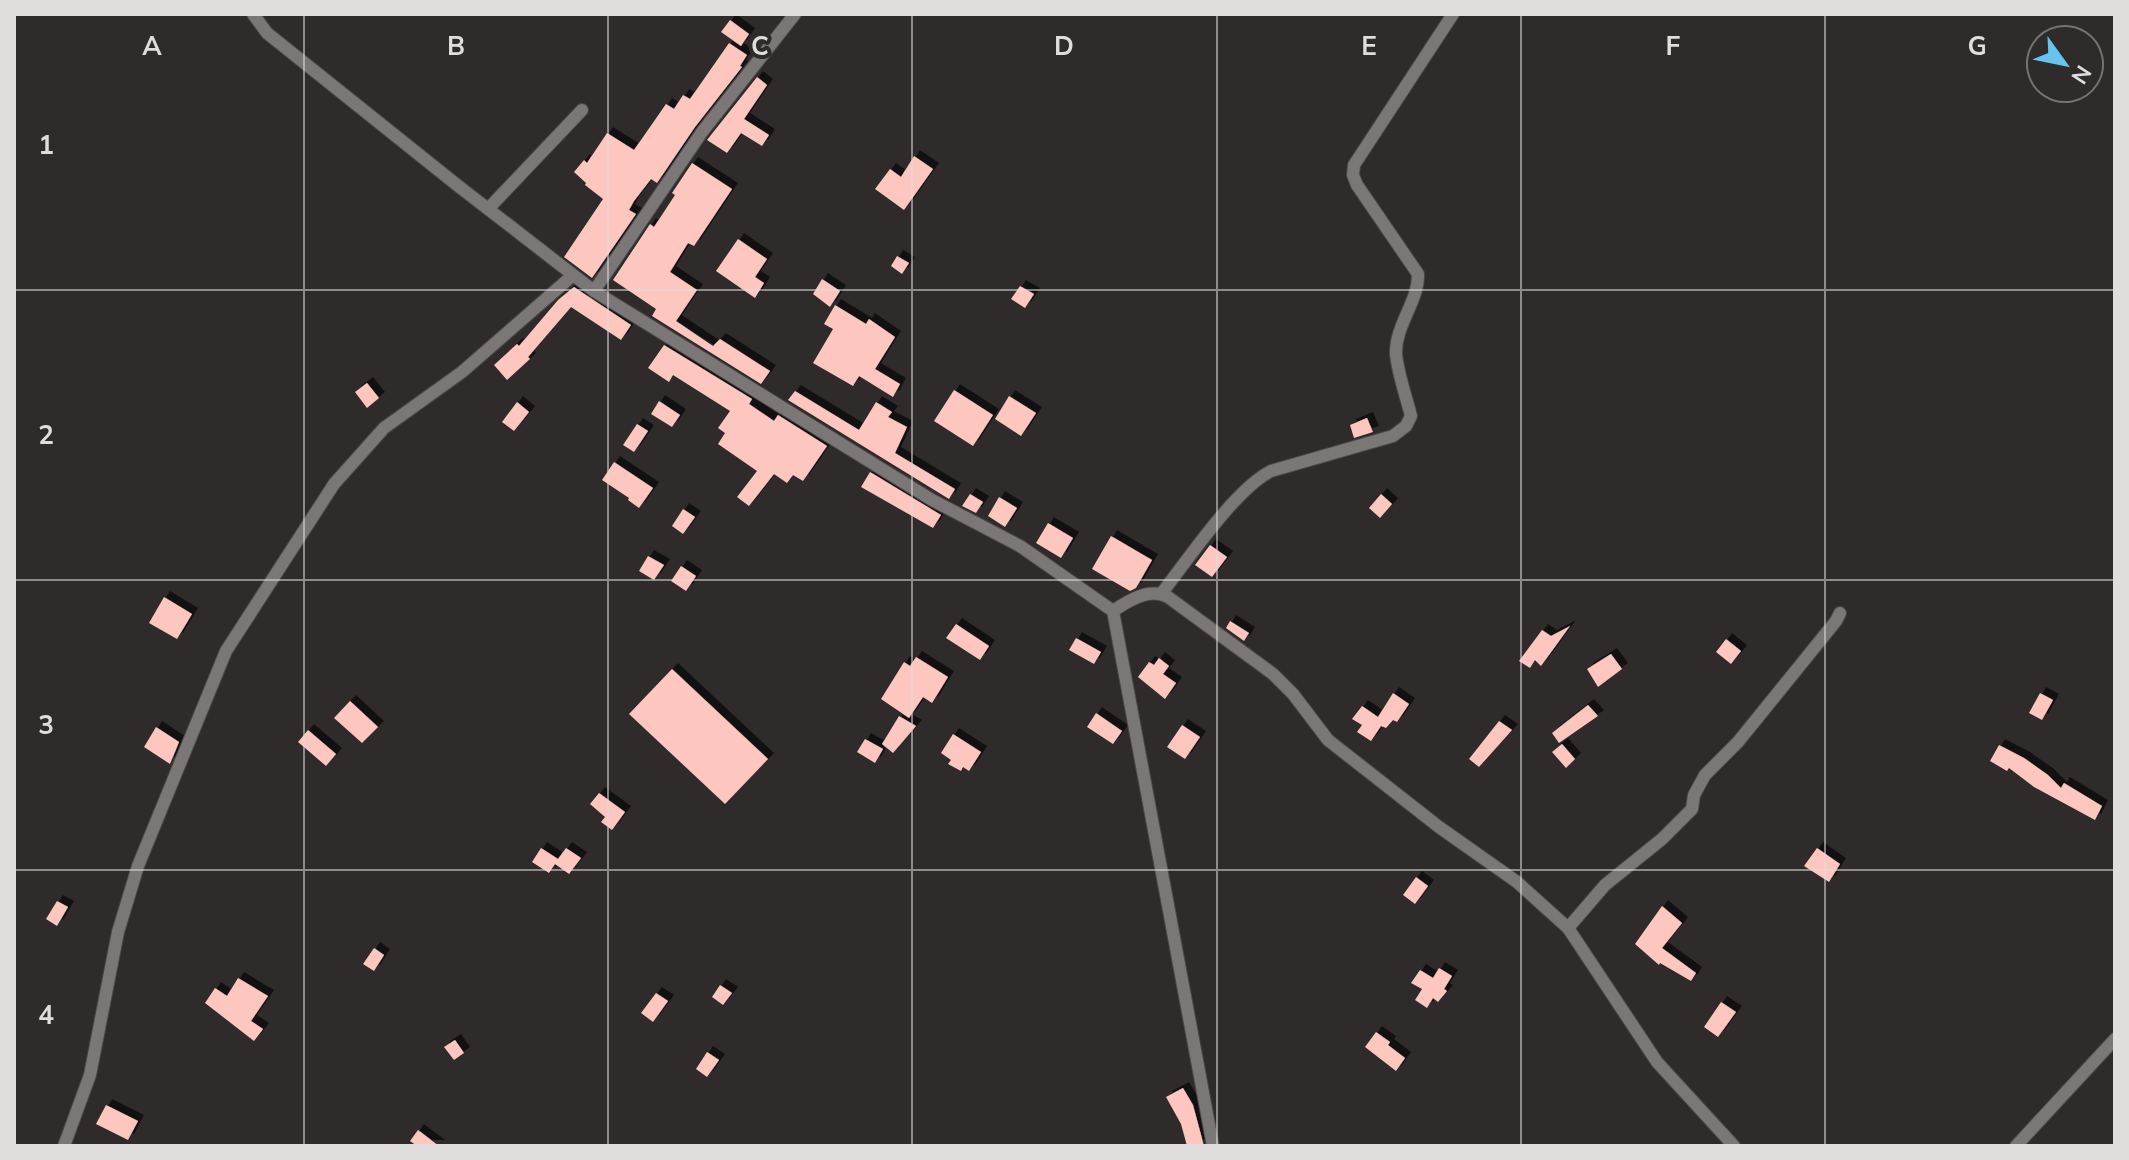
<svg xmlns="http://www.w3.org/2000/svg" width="2129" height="1160" viewBox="0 0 2129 1160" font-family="Mulish,sans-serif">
	<defs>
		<filter id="shadow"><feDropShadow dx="6" dy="-6" stdDeviation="0" flood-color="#0009"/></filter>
	</defs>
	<rect width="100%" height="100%" fill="#2e2b2a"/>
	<g fill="#fdc6bf" filter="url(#shadow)">
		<path d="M730,20L749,34L741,46L721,32Z"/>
		<path d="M729,43L747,55L740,66L742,67L695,127L657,183L651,179L634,201L629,210L636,214L592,278L564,257L603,199L585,185L586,183L574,172L584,160L587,163L607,133L634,150L666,104L674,109L683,95L690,99Z"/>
		<path d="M757,77L767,85L744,119L769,135L762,146L741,133L727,153L707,140Z"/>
		<path d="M914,156L933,169L904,210L875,189L890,169L901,177Z"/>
		<path d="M692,163L732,189L694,246L688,243L670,272L697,290L676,321L713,346L720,339L770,371L761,384L652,316L656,309L613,280L650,224L654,227L675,195L672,193Z"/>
		<path d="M738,239L767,259L755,277L764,283L755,298L716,271Z"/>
		<path d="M897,256L909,263L902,274L891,266Z"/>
		<path d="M822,279L840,291L830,307L813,294Z"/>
		<path d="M1020,286L1034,294L1025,308L1011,299Z"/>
		<path d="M574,287L631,325L621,340L571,307L528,357L530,359L507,380L494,365L517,344L519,346L558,300Z"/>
		<path d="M835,305L866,324L869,319L895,337L875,369L900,384L893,397L859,376L853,386L813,363L833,329L824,324Z"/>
		<path d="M664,345L752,399L749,404L774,421L778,415L827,446L803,481L793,475L787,483L774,474L749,506L737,497L757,471L718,444L725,433L718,428L730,411L673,375L669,382L648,368Z"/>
		<path d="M367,383L379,398L367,408L355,392Z"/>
		<path d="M954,390L993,415L973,446L934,421Z"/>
		<path d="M795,391L859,430L876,402L892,412L888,417L907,427L895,453L955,489L949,499L788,400Z"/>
		<path d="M1009,396L1036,413L1021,436L995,419Z"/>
		<path d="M659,401L680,415L672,427L651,414Z"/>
		<path d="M517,402L529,412L514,431L502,422Z"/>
		<path d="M1367,418L1373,432L1354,438L1350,425Z"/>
		<path d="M637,424L648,431L634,452L623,445Z"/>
		<path d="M614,462L653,488L639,508L628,500L629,498L602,480Z"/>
		<path d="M870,472L941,515L933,528L861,487Z"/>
		<path d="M970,494L983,502L976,513L962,506Z"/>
		<path d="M1381,494L1392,504L1380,518L1369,508Z"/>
		<path d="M999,497L1017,508L1005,527L988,516Z"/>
		<path d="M683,509L695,517L683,534L672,526Z"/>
		<path d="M1048,523L1073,538L1061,558L1036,543Z"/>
		<path d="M1111,536L1152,560L1136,588L1130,591L1092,569Z"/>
		<path d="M1210,545L1227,557L1212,577L1195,565Z"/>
		<path d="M648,556L664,565L654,580L639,571Z"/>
		<path d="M681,566L696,576L686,591L671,581Z"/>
		<path d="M164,597L192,614L177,639L149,623Z"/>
		<path d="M1230,621L1249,633L1244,641L1226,628Z"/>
		<path d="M956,624L989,646L980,660L946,638Z"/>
		<path d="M1570,626L1541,666L1535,660L1530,668L1519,661L1542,630L1551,636Z"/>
		<path d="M1076,638L1101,652L1094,664L1069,650Z"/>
		<path d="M1726,639L1741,651L1731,664L1716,652Z"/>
		<path d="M1611,654L1622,669L1598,687L1587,669Z"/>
		<path d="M916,657L948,677L932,703L923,697L909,718L881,699L904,662L910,666Z"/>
		<path d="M1159,658L1169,666L1163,674L1176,683L1165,699L1138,677L1149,662L1154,665Z"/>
		<path d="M672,669L768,759L725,804L629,714Z"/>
		<path d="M1393,693L1409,704L1397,722L1393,720L1386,728L1381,726L1371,741L1357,732L1362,725L1352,719L1362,706L1378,717Z"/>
		<path d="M2040,693L2053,700L2042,720L2029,713Z"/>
		<path d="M350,701L378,727L362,743L334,718Z"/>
		<path d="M1588,705L1598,716L1559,743L1552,733Z"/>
		<path d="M1096,713L1122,731L1113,744L1087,727Z"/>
		<path d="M899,716L916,726L893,753L882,744Z"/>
		<path d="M1499,721L1512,730L1479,767L1469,759Z"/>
		<path d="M1182,725L1200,737L1185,759L1167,747Z"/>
		<path d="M156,727L179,742L170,764L144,747Z"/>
		<path d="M308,730L336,754L326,766L298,742Z"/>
		<path d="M953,734L981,752L969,771L963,767L961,771L948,764L951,760L941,753Z"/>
		<path d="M865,739L883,749L875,763L857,752Z"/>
		<path d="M1562,744L1575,759L1566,768L1552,752Z"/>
		<path d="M1999,745L2024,758L2048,775L2061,788L2064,783L2102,806L2095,820L2034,787L2009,768L2007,771L1990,761Z"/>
		<path d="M599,793L625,812L612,830L601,822L605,817L590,804Z"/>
		<path d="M541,848L558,859L566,848L581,858L569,874L555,864L549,873L532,862Z"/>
		<path d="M1817,848L1840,864L1829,882L1804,866Z"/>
		<path d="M1416,877L1428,886L1415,904L1403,895Z"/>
		<path d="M57,901L68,907L57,926L46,919Z"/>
		<path d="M1662,906L1682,923L1662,948L1696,973L1691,981L1660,963L1659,965L1635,944Z"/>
		<path d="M374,948L384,955L374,971L363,964Z"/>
		<path d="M1439,968L1452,976L1444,989L1447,991L1438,1002L1433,998L1427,1008L1415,1000L1422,989L1411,983L1420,970L1433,978Z"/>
		<path d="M238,978L268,996L251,1021L263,1029L254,1041L205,1003L215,988L227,996Z"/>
		<path d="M720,985L732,993L723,1005L712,997Z"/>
		<path d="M656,993L668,1001L653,1022L641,1013Z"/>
		<path d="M1721,1002L1736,1012L1718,1037L1704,1027Z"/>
		<path d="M1376,1032L1390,1042L1388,1045L1405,1058L1396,1071L1365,1047Z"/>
		<path d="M455,1040L464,1053L454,1060L444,1047Z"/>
		<path d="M707,1052L719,1060L707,1077L696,1069Z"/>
		<path d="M1183,1088L1193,1105L1204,1146H1187L1181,1124L1166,1097Z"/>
		<path d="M106,1105L138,1121L128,1140L96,1124Z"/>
		<path d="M418,1130L439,1146H417L410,1141Z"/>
	</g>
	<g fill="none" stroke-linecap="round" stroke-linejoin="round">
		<g stroke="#4b4848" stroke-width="14">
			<g id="street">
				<path d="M253,14L267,33L457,185L594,291L932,500L1020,546L1113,611L1213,1146"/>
				<path d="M488,209L582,110"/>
				<path d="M594,291L702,132L795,14"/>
				<path d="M1161,594C1187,561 1235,489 1271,471L1393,436L1406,426L1411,416C1406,396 1398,374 1396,354C1395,325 1419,301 1418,274L1357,185L1353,175L1354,165L1453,14"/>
				<path d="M1113,611C1128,601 1149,587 1168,597L1273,674L1293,694L1328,740L1439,827L1517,882L1568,928L1657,1062L1734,1146"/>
				<path d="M1568,928L1605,885L1662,839L1692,809L1694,795L1705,775L1738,742L1836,621L1840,613"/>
				<path d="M64,1146L90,1075L118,932L138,866L226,651L334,484L384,428L462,372L572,276"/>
				<path d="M2016,1146L2115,1039"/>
			</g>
		</g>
		<use href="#street" stroke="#7b7776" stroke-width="12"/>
	</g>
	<path fill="none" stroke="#e0dedd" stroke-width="2" stroke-opacity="0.55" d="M304,14V1146M608,14V1146M912,14V1146M1217,14V1146M1521,14V1146M1825,14V1146M14,290H2115M14,580H2115M14,870H2115"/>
	<g font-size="26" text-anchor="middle" font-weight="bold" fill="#e0dedd" stroke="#2e2b2a" stroke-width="8" stroke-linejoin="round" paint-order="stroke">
		<text x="152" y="55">A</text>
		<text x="456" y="55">B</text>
		<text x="760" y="55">C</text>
		<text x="1064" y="55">D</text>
		<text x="1369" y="55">E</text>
		<text x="1673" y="55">F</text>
		<text x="1977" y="55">G</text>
		<text x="46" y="154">1</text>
		<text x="46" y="444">2</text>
		<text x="46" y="734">3</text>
		<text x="46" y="1024">4</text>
	</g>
	<rect width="2129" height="1160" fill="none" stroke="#e0dedd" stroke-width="32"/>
	<g transform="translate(2065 64) rotate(123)"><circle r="38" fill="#2e2b2a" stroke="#757372" stroke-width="2"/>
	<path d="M0-6L14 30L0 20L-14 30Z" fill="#67c4ef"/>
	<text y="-12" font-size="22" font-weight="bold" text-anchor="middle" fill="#e0dedd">N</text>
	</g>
</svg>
